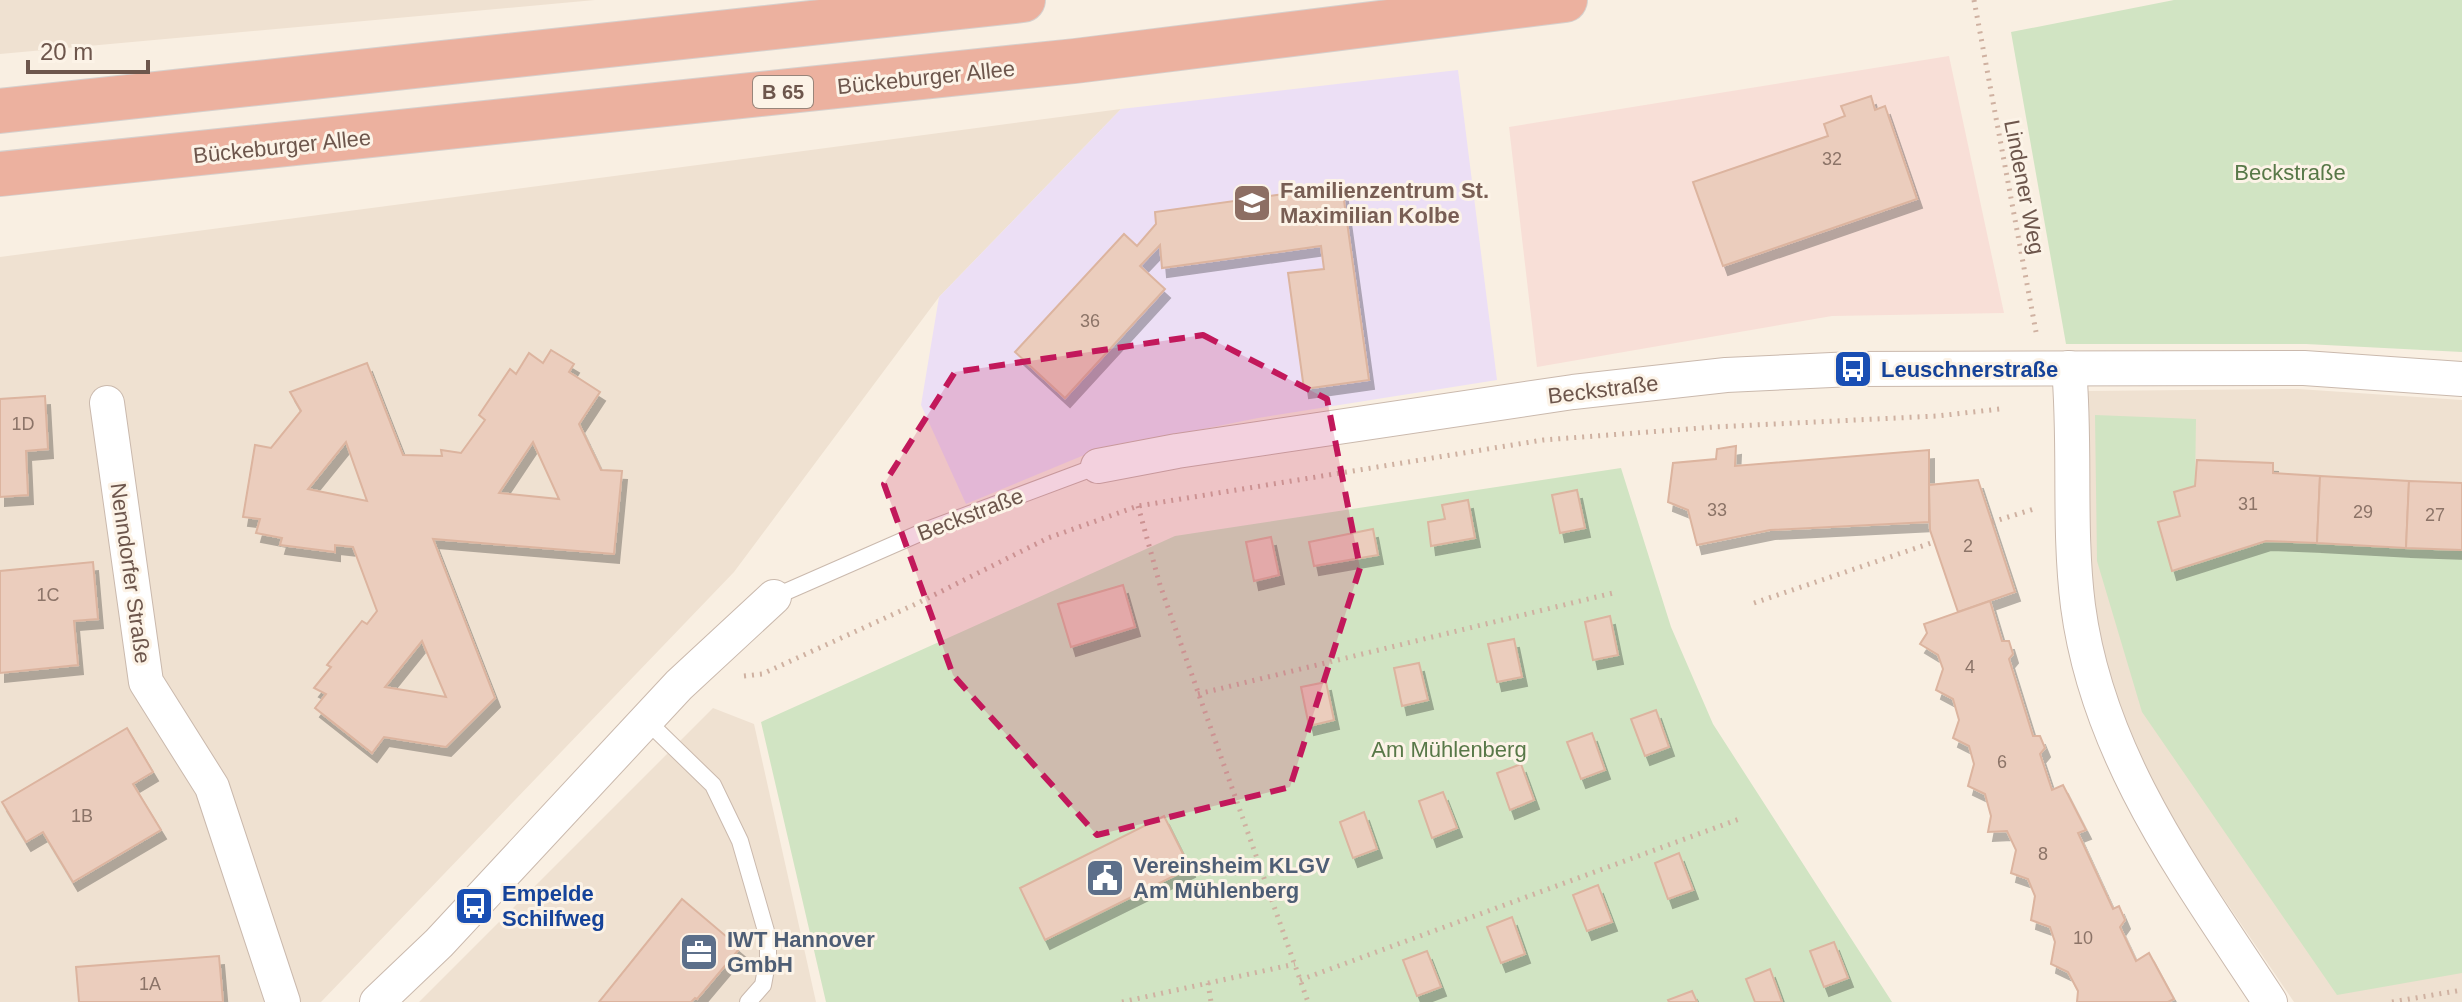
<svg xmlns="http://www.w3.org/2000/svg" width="2462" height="1002" viewBox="0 0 2462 1002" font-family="Arial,sans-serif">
	<defs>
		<filter id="shadow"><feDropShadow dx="5" dy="9" stdDeviation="0" flood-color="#0004"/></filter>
	</defs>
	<rect width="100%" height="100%" fill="#f9efe2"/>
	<g fill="#efe1d1">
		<path d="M0,0H595L0,54Z"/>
		<path d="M1121,109L939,297L734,572L321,1002H0V257Z"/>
		<path d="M2298,389L2462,400V1002H2294L2163,809L2133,742L2107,670L2092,594L2085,519L2087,391Z"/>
		<path d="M713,708L754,724L816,1002H419Z"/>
	</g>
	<path fill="#f8dfd7" d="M1949,56L2004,313L1832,316L1537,367L1509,127Z"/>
	<path fill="#ecdff5" d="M1458,70L1497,380L1258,418L1094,451L966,504L921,405L939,297L1121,109Z"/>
	<g fill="#d1e4c3">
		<path d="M2174,0H2462V352L2306,344H2066L2011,32Z"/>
		<path d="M2095,415L2196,419L2195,486L2174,493L2180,516L2159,522L2172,570L2266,541L2462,550V973L2337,995L2142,712L2097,561Z"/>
		<path d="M1621,468L1671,627L1713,724L1892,1002H826L761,722L1175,536Z"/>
	</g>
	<g fill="#ebcdbd" stroke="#dcb49f" stroke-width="2" fill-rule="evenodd" filter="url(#shadow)">
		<path d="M1871,96L1875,110L1885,106L1917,199L1723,266L1693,182L1828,136L1824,124L1845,116L1841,106Z"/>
		<path d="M1342,186L1369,380L1304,389L1288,273L1324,269L1321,246L1162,268L1160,245L1140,266L1165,289L1065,398L1015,352L1124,234L1137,246L1156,224L1155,212Z"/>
		<path d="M551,350L574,364L569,372L600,392L579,424L601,470L622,471L614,554L433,539L495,698L446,747L384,737L372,753L315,708L326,694L314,688L331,667L327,665L362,621L367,624L377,611L353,547L335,545V552L280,545L282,538L256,533L260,519L243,517L255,445L271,448L301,411L290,392L367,363L403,455L442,456L441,450L461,453L485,420L479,415L510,369L516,374L529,353L543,363ZM346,442L367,501L308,489ZM533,442L559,499L499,493ZM422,641L446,697L385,687Z"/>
		<path d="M45,396L48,449L26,451L28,495L0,497V399Z"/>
		<path d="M1736,446L1735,466L1929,450V522L1770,530L1697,545L1688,510L1668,502L1673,463L1716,459L1717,449Z"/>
		<path d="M2197,460L2273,463V473L2320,476L2317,543L2266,541L2172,571L2158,522L2180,516L2174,492L2195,486Z"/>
		<path d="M2320,476L2409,481L2406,548L2317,543Z"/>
		<path d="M1978,480L2015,592L1958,612L1930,530L1929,485Z"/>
		<path d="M2409,481L2462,483V550L2406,548Z"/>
		<path d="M1577,490L1585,528L1560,533L1552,495Z"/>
		<path d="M1468,500L1475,538L1431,546L1428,522L1445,519L1442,505Z"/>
		<path d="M1373,529L1378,555L1314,566L1309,542Z"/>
		<path d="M1271,537L1279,575L1254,581L1246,542Z"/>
		<path d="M93,562L98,619L74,621L78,665L0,673V571Z"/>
		<path d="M1123,585L1135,627L1071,647L1058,604Z"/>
		<path d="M1990,601L2002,641H2009L2013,654L2009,659L2033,736H2040L2045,748L2040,754L2052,790L2063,785L2086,830L2078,833L2113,909L2119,906L2125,920L2120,927L2136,961L2149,953L2174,999L2168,1002H2077L2078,991L2068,972L2051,964L2055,942L2050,927L2031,920L2035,896L2028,879L2011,873L2016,850L2007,831L1988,832L1991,816L1985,794L1968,786L1974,764L1969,746L1953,738L1959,720L1953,699L1936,690L1943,669L1938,655L1920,644L1927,633L1924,624Z"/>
		<path d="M1610,616L1618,655L1593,660L1585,622Z"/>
		<path d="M1514,639L1522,677L1497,682L1488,644Z"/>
		<path d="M1419,663L1428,700L1402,706L1394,668Z"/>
		<path d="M1326,682L1334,720L1309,726L1301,687Z"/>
		<path d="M1656,710L1669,747L1645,756L1631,719Z"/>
		<path d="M127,728L153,772L133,784L161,830L73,882L43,832L26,842L2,802Z"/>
		<path d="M1592,733L1605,770L1581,779L1567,742Z"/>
		<path d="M1521,764L1534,800L1510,810L1497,773Z"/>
		<path d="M1443,792L1457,828L1432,838L1419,801Z"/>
		<path d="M1364,812L1377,849L1353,858L1340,822Z"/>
		<path d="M1164,816L1190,868L1045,940L1020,888Z"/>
		<path d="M1679,853L1693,890L1668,899L1655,863Z"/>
		<path d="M1598,885L1612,922L1587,931L1573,895Z"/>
		<path d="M682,899L740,948L697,999L695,998L691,1002H599Z"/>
		<path d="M1512,917L1525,954L1501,963L1487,927Z"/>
		<path d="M1834,942L1848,978L1824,987L1810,951Z"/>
		<path d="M1427,951L1441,987L1417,996L1403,960Z"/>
		<path d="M219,956L223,1002H79L76,967Z"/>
		<path d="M1770,969L1782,1002H1755L1746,979Z"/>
		<path d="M1692,991L1697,1002H1669L1668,1000Z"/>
	</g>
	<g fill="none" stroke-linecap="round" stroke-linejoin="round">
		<g stroke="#cab9ad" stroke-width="18">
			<g id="lane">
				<path d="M774,597L927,530L1098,466"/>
				<path d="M646,720L713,785L740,841L768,938V958L763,985L748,1002"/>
			</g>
		</g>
		<g stroke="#cab9ad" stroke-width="36">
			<g id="street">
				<path d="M2069,368C2076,447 2068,527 2078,606C2098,758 2189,878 2270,1002"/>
				<path d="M107,403L146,682L212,787L283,1002"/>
				<path d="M1098,466L1177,451L1573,392L1726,375L1853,369L2304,368L2462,379"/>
				<path d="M377,1002L439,943L679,685L774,597"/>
			</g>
		</g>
		<g stroke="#d6d0cd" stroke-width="46">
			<g id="highway">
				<path d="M0,111L1023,0"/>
				<path d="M0,174L1075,61L1565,0"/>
			</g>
		</g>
		<g stroke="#cfb1a1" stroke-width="5" stroke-dasharray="2 6" stroke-linecap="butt">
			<path d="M1974,0L2036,332"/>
			<path d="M1138,506L1160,585L1308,1002"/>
			<path d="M1992,522L2037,508"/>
			<path d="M1754,603L1934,542"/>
			<path d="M744,676L762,674L918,603L1048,538L1138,506L1543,440L1714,427L1937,416L2000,409"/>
			<path d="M1198,694L1613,593"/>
			<path d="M1300,980L1742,818"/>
			<path d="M1208,983L1211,1002"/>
			<path d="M1122,1002L1295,964"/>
			<path d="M2392,1002L2462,990"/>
		</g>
		<use href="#lane" stroke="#fff" stroke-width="16"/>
		<use href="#street" stroke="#fff" stroke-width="34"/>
		<use href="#highway" stroke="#ecb19f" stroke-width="44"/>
	</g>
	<path fill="#c2185b" fill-opacity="0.2" stroke="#c2185b" stroke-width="6" stroke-dasharray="16 10" stroke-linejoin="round" d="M1203,335L1327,399L1360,568L1290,787L1097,835L953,675L884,484L955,372Z"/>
	<defs>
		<g id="school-square" transform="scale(2)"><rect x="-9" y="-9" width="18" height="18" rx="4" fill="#8d6e63" stroke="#fcf3e7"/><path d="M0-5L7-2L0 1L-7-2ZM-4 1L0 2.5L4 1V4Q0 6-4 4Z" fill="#fff"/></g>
		<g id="bus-square" transform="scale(2)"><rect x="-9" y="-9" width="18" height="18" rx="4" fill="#1a4fb4" stroke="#fcf3e7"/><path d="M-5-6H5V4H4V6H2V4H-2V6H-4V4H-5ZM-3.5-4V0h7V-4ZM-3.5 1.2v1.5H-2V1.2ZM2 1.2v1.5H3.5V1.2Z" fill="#fff"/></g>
		<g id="civic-square" transform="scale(2)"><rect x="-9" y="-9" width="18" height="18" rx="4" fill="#5c6f8a" stroke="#fcf3e7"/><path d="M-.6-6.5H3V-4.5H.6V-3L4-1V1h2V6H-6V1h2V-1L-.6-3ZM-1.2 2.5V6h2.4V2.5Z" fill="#fff"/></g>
		<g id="office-square" transform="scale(2)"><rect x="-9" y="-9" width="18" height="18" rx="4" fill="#5c6f8a" stroke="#fcf3e7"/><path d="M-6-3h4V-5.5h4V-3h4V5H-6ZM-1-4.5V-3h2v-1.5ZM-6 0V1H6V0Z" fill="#fff"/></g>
	</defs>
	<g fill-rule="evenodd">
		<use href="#school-square" x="1252" y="203"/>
		<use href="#bus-square" x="1853" y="369"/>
		<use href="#civic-square" x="1105" y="878"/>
		<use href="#bus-square" x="474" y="906"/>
		<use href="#office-square" x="699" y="952"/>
	</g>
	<g text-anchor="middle" stroke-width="6" stroke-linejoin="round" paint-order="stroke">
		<g font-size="18" fill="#8c7468">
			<text x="1832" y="165">32</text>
			<text x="1090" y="327">36</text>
			<text x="23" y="430">1D</text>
			<text x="2248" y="510">31</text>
			<text x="1717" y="516">33</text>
			<text x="2363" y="518">29</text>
			<text x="2435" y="521">27</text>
			<text x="1968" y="552">2</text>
			<text x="48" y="601">1C</text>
			<text x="1970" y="673">4</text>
			<text x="2002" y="768">6</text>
			<text x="82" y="822">1B</text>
			<text x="2043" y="860">8</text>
			<text x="2083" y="944">10</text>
			<text x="150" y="990">1A</text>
		</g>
		<rect fill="#fcf3e7" stroke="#98857a" stroke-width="2" x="753" y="76" width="60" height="32" rx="6"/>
		<g font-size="20" font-weight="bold" fill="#6d564c">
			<text x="783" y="99">B 65</text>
		</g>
		<g font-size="22" fill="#6d564c" stroke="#fcf3e7">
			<text transform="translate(926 77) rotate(-6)" y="8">Bückeburger Allee</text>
			<text transform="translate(282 146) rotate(-6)" y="8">Bückeburger Allee</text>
			<text transform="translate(2025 187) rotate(79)" y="8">Lindener Weg</text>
			<text transform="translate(1603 389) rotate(-7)" y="8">Beckstraße</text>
			<text transform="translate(970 514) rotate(-21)" y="8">Beckstraße</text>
			<text transform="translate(131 573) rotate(82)" y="8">Nenndorfer Straße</text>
		</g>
		<g font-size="22" fill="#587848" stroke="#fcf3e7">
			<text x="2290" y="180">Beckstraße</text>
			<text x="1449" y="757">Am Mühlenberg</text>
		</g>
		<g font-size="22" font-weight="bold" fill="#785e54" stroke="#fcf3e7" text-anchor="start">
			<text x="1280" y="198">Familienzentrum St.<tspan x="1280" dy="25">Maximilian Kolbe</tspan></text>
		</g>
		<g font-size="22" font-weight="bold" fill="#164399" stroke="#fcf3e7" text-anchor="start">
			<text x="1881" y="377">Leuschnerstraße</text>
			<text x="502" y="901">Empelde<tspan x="502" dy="25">Schilfweg</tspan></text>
		</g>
		<g font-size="22" font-weight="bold" fill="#4e5e75" stroke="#fcf3e7" text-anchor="start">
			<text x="1133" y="873">Vereinsheim KLGV<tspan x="1133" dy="25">Am Mühlenberg</tspan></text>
			<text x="727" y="947">IWT Hannover<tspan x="727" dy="25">GmbH</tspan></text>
		</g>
	</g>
	<path d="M28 60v12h120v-12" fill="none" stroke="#6d564c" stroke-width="4"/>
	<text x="40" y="60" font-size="24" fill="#6d564c" stroke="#fcf3e7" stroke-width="6" paint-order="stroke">20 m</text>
</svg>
